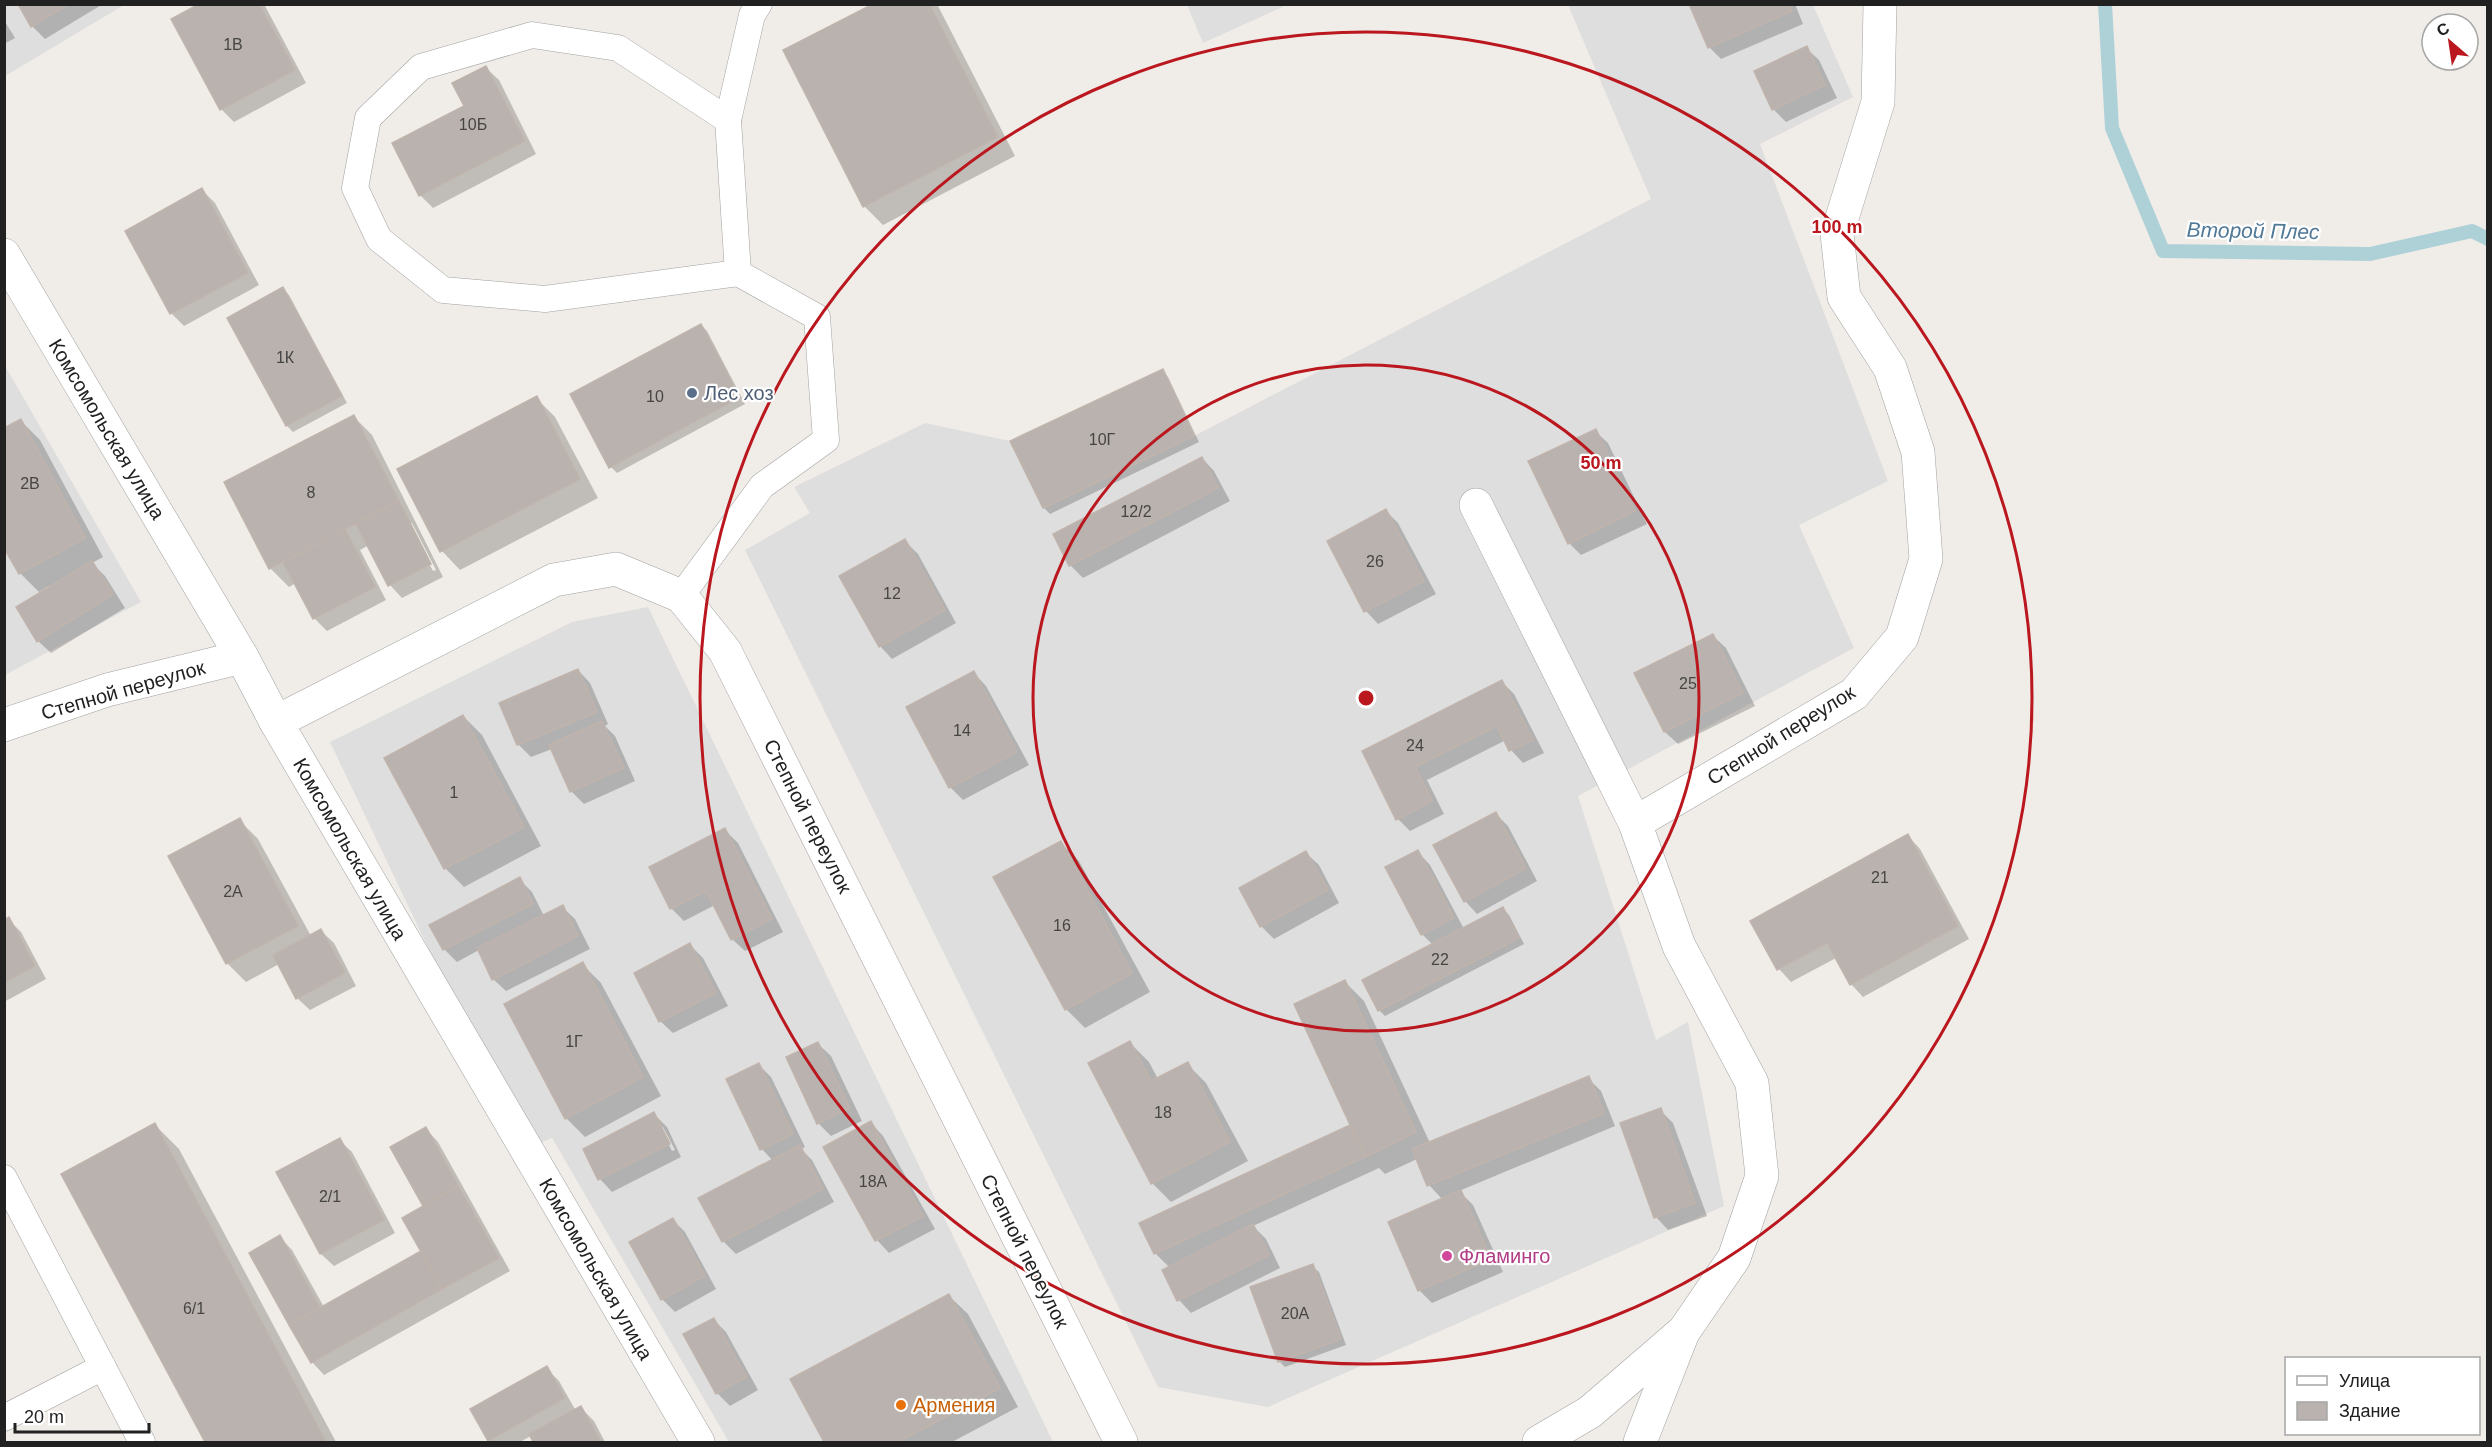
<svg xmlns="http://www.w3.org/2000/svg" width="2492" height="1447" viewBox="0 0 2492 1447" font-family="Helvetica,sans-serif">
	<rect width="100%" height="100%" fill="#f0ede8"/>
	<g fill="#dfdede">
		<path d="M5,4L124,5L5,76Z"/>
		<path d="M1187,5H1287L1203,43Z"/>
		<path d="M1568,5H1813L1853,97L1760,144L1888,481L1799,525L1854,648L1578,796L1656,1040L1688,1022L1724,1206L1268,1407L1158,1387L745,550L810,513L794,487L925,423L1010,441L1043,508L1194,436L1651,199Z"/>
		<path d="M4,364L141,602L5,675H4Z"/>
		<path d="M648,607L1053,1442H729L552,1138L524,1149L330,742L572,622Z"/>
	</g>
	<g fill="#0003" fill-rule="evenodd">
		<path d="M20,4H103L45,39L32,26Z"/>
		<path d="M202,4H264L306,83L234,122L221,109Z"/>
		<path d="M876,4H937L1015,156L883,225L864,206Z"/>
		<path d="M1690,4H1795L1803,24L1721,59L1709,47Z"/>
		<path d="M4,20L15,38L4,44Z"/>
		<path d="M1806,48L1819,60L1837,98L1786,122L1773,109Z"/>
		<path d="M486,68L499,80L536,154L433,208L420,195Z"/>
		<path d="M202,190L215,203L259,285L184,326L171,313Z"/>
		<path d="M283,289L289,295L347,403L293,432L287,426L230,318Z"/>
		<path d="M701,325L707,331L745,404L617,473L611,467Z"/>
		<path d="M1162,371L1168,377L1199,442L1050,514L1044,508L1012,442Z"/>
		<path d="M536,398L555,417L598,498L460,570L442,551Z"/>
		<path d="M353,416L372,435L443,577L402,598L390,585L369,545L360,550L386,600L327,631L314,618L296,583L289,587L270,568ZM408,523H412L436,570L433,571Z"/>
		<path d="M21,421L40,440L103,557L92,563L105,576L125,608L51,653L38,641L50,589L49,586L39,592L20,573Z"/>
		<path d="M1595,431L1608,443L1647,524L1581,555L1569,543Z"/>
		<path d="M1202,458L1214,471L1230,501L1083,578L1070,565Z"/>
		<path d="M1386,511L1398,523L1436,594L1378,624L1366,611L1329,541Z"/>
		<path d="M905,541L918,554L956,623L892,659L880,646Z"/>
		<path d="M1713,636L1726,648L1755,706L1678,744L1665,732L1636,673Z"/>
		<path d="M578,670L590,683L608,724L605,726L615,736L635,781L584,804L571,791L552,749L531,757L519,745L501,704Z"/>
		<path d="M974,673L986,686L1029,765L963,800L950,787Z"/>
		<path d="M1502,682L1514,694L1544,753L1523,763L1511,750L1506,740L1427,780L1444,814L1410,831L1398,819L1364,751Z"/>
		<path d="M463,716L482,735L541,846L464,887L445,868Z"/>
		<path d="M1496,814L1508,826L1537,881L1477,914L1465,901Z"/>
		<path d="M239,820L258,839L311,936L321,931L334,943L356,986L310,1010L297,998L279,964L246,982L227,963Z"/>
		<path d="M725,830L738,843L783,932L745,951L732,939L715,905L684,921L671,908Z"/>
		<path d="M1908,836L1920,849L1969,939L1863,997L1851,984L1836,958L1791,982L1779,969L1752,921Z"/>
		<path d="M1060,842L1079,861L1150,992L1085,1028L1066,1009Z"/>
		<path d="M1418,852L1430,865L1464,929L1503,909L1509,915L1524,944L1385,1016L1379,1010L1433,945L1422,934Z"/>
		<path d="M1306,853L1319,865L1339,903L1274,939L1261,926Z"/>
		<path d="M519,879L532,892L544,916L562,907L575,919L590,949L506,991L493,979L479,950L457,962L444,949Z"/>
		<path d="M8,919L21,932L46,979L4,1002V921Z"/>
		<path d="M690,945L703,958L728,1006L673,1033L660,1021Z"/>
		<path d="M582,964L601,983L661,1096L585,1137L566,1118Z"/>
		<path d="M1345,982L1364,1001L1430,1143L1588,1078L1601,1091L1615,1126L1459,1191L1473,1205L1503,1272L1432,1303L1419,1290L1443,1200L1429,1185L1417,1159L1385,1174L1379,1168L1253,1226L1266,1239L1280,1268L1191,1313L1179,1300L1170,1268L1155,1253L1349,1127L1354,1132Z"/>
		<path d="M1130,1043L1149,1062L1158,1079L1187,1064L1206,1083L1248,1161L1171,1202L1152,1183Z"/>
		<path d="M818,1044L831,1056L862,1121L831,1136L818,1123Z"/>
		<path d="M759,1065L771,1077L805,1147L801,1149L812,1160L834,1202L736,1254L723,1241L773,1161L762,1149L728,1080Z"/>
		<path d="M1660,1110L1673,1123L1707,1216L1668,1230L1656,1217Z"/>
		<path d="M654,1114L667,1127L681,1157L612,1192L600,1179ZM660,1127H663L675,1150L672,1151Z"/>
		<path d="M871,1123L883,1136L935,1229L889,1253L877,1240L825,1147Z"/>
		<path d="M155,1125L179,1149L336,1442H207L63,1174Z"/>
		<path d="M426,1129L438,1142L510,1271L324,1375L312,1362L280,1237L292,1250L324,1307L423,1252Z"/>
		<path d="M339,1140L352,1152L395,1233L334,1266L321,1254L278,1173Z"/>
		<path d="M672,1219L685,1232L716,1289L675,1312L662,1299Z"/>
		<path d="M1312,1266L1319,1272L1346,1345L1285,1367L1279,1361Z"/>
		<path d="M949,1296L968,1314L1018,1407L952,1442H826L792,1380Z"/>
		<path d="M713,1319L726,1332L758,1390L730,1406L717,1393Z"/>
		<path d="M546,1368L559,1381L576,1411L581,1408L594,1421L605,1442H535L531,1436L520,1442H491L489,1440Z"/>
	</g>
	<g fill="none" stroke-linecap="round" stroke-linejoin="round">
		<path stroke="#aed1d8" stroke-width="14" d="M2105,4L2112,128L2163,251L2370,254L2472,231L2488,239"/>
	</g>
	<g fill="#b9b2ae" stroke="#c0b4ac" stroke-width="1.5">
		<path d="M18,4H69L31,27Z"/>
		<path d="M199,4H259L295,70L220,110L171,19Z"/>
		<path d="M873,4H929L998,137L863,207L783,50Z"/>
		<path d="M1689,4H1789L1792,11L1708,48Z"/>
		<path d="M1807,46L1825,85L1772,110L1754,71Z"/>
		<path d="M486,66L525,141L419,196L392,143L464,106L452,83Z"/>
		<path d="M202,188L248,273L170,314L125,231Z"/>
		<path d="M283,287L342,396L286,426L227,318Z"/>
		<path d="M701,324L740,397L609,468L570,394Z"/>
		<path d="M1163,369L1194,436L1043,508L1010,441Z"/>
		<path d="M537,396L580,479L440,552L397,469Z"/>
		<path d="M354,415L399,501L269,569L224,482Z"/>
		<path d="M21,419L85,538L19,574L4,548V428Z"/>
		<path d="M1596,429L1635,511L1568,544L1528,461Z"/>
		<path d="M1202,457L1218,488L1069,566L1053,534Z"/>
		<path d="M399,501L431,564L388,586L356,524Z"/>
		<path d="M1386,509L1424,581L1364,612L1327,541Z"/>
		<path d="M345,529L375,587L313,619L283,562Z"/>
		<path d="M905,539L945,610L879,647L839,576Z"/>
		<path d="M92,561L113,594L37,642L16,607Z"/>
		<path d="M1713,634L1743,693L1664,732L1634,673Z"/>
		<path d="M578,669L597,712L517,745L499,703Z"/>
		<path d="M974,671L1017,752L949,788L906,707Z"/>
		<path d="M1502,680L1533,740L1509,751L1497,726L1415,767L1432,801L1396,820L1362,751Z"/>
		<path d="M463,715L524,827L444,869L384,758Z"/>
		<path d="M602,721L624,768L570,792L549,745Z"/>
		<path d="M1496,812L1526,868L1464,902L1433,845Z"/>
		<path d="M240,818L298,926L226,964L168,856Z"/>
		<path d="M725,828L772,919L731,940L706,891L670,909L649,867Z"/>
		<path d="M1908,834L1958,926L1850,985L1827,943L1777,970L1750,921Z"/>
		<path d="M1061,841L1132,973L1065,1010L993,877Z"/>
		<path d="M1418,850L1454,918L1421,935L1385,867Z"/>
		<path d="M1306,851L1328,890L1260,927L1239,888Z"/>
		<path d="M520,877L533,904L443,950L429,925Z"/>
		<path d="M563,905L578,936L492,980L477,948Z"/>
		<path d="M1503,907L1519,938L1378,1011L1362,980Z"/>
		<path d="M9,917L35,966L4,983V920Z"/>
		<path d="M321,929L345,973L296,999L273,955Z"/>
		<path d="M690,943L716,993L659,1022L634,973Z"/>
		<path d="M583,962L643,1077L565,1119L504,1004Z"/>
		<path d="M1345,980L1416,1132L1365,1157L1294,1004Z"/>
		<path d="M1130,1041L1151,1081L1188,1062L1230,1142L1151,1184L1088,1063Z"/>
		<path d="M818,1042L850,1108L817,1124L786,1057Z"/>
		<path d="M759,1063L793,1134L760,1150L726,1079Z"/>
		<path d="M1589,1076L1604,1113L1427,1186L1412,1149Z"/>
		<path d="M1661,1108L1695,1203L1654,1218L1620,1123Z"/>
		<path d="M654,1112L670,1144L598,1180L583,1149Z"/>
		<path d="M871,1121L923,1216L875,1241L823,1147Z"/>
		<path d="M155,1123L326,1442H205L61,1174Z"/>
		<path d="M1350,1125L1365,1157L1154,1254L1139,1223Z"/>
		<path d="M426,1127L458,1186L423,1206L390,1147Z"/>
		<path d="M340,1138L384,1220L320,1254L276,1172Z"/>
		<path d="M800,1145L823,1189L722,1242L698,1198Z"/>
		<path d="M458,1186L499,1258L442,1289L402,1218Z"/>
		<path d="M1461,1190L1491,1259L1418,1291L1388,1222Z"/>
		<path d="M673,1218L705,1276L661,1300L629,1242Z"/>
		<path d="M1253,1224L1269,1255L1177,1301L1162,1270Z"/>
		<path d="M280,1235L320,1308L289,1325L249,1253Z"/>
		<path d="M421,1251L442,1289L311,1363L289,1325Z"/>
		<path d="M1313,1264L1341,1339L1278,1362L1250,1287Z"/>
		<path d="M949,1294L1000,1388L898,1442H824L790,1379Z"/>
		<path d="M714,1318L746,1377L716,1394L683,1334Z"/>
		<path d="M547,1366L565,1398L488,1441L470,1409Z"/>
		<path d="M581,1406L601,1442H533L529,1434Z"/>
	</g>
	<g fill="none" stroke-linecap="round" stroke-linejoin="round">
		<g stroke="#a2a2a2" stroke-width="27">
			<g id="lane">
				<path d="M738,273L728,120L752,15L759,4"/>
				<path d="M681,596L762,486L826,440L817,317L738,273L545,299L443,290L379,239L355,188L368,118L421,67L532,35L618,48L728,120"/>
				<path d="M4,1178L142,1442"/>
				<path d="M4,1418L103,1367"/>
			</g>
		</g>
		<g stroke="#a2a2a2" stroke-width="34">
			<g id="street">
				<path d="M4,255L242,657L276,722L698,1442"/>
				<path d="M1476,505L1635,823L1679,946L1752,1083L1762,1176L1734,1258L1684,1331L1590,1412L1539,1442"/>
				<path d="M276,722L554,580L616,569L681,596L725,651L1121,1442"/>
				<path d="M4,725L107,690L242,657"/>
				<path d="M1635,823L1854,694L1902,637L1926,559L1918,452L1890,368L1844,297L1837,234L1878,102L1880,4"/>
				<path d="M1640,1442L1682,1335"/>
			</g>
		</g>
		<use href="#lane" stroke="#fff" stroke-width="26"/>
		<use href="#street" stroke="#fff" stroke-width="33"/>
	</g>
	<g fill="none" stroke="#ba171f" stroke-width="3">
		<circle cx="1366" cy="698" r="333"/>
		<circle cx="1366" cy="698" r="666"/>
	</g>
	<circle fill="#5c6f8a" stroke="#fff" stroke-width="2" cx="692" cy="393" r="6"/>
	<circle fill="#d1479c" stroke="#fff" stroke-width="2" cx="1447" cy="1256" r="6"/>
	<circle fill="#e8710a" stroke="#fff" stroke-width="2" cx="901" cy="1405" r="6"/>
	<g text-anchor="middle" stroke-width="4.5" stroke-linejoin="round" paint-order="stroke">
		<g font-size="16" fill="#474544">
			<text x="233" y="50">1В</text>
			<text x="473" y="130">10Б</text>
			<text x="285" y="363">1К</text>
			<text x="655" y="402">10</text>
			<text x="1102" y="445">10Г</text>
			<text x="30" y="489">2В</text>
			<text x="311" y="498">8</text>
			<text x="1136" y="517">12/2</text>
			<text x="1375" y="567">26</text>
			<text x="892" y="599">12</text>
			<text x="1688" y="689">25</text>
			<text x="962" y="736">14</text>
			<text x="1415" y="751">24</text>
			<text x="454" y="798">1</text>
			<text x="1880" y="883">21</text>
			<text x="233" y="897">2А</text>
			<text x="1062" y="931">16</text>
			<text x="1440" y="965">22</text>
			<text x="574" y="1047">1Г</text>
			<text x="1163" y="1118">18</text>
			<text x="873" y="1187">18А</text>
			<text x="330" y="1202">2/1</text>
			<text x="194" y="1314">6/1</text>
			<text x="1295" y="1319">20А</text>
		</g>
		<g font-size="20" fill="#4e5e75" stroke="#fff" text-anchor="start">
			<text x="704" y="400">Лес хоз</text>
		</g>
		<g font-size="20" fill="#212121" stroke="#fff">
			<text transform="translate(107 429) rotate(59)" y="7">Комсомольская улица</text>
			<text transform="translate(123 690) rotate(-16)" y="7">Степной переулок</text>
			<text transform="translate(1781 735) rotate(-32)" y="7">Степной переулок</text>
			<text transform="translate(808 816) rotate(63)" y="7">Степной переулок</text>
			<text transform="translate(350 849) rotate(60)" y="7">Комсомольская улица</text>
			<text transform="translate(1025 1251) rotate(63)" y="7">Степной переулок</text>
			<text transform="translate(596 1269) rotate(60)" y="7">Комсомольская улица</text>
		</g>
		<g font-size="20" fill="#b23c85" stroke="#fff" text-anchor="start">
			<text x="1459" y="1263">Фламинго</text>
		</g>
		<g font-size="20" fill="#c56008" stroke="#fff" text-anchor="start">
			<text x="913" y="1412">Армения</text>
		</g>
		<g font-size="21" font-style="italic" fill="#507897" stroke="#fff">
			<text transform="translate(2253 231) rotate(1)" y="7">Второй Плес</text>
		</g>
	</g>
	<circle cx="1366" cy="698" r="9" fill="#ba171f" stroke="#fff" stroke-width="3"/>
	<g font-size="18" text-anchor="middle" font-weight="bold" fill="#ba171f" stroke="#fff" stroke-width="4.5" stroke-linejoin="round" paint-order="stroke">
		<text x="1837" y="233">100 m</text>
		<text x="1601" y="469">50 m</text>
	</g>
	<rect width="2492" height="1447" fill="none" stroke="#212121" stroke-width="12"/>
	<rect x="2285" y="1357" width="195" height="78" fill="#ffffff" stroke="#a6a6a6" stroke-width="1.5"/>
	<rect x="2297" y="1376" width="30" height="9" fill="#ffffff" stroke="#a6a6a6" stroke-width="1.5"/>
	<text x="2339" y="1387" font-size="18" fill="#212121">Улица</text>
	<rect x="2297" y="1402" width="30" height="18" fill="#b9b2ae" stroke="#a6a6a6" stroke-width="1.5"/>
	<text x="2339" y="1417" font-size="18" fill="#212121">Здание</text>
	<g transform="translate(2450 42) rotate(331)"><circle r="28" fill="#ffffff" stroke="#a6a6a6" stroke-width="1.5"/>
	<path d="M0-4.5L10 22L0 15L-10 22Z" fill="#ba171f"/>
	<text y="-9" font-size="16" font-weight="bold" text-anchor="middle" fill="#212121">С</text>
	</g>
	<path d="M15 1423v9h134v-9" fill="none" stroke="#212121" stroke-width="3"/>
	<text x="24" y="1423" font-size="18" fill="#212121" stroke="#ffffff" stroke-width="4.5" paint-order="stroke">20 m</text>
</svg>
